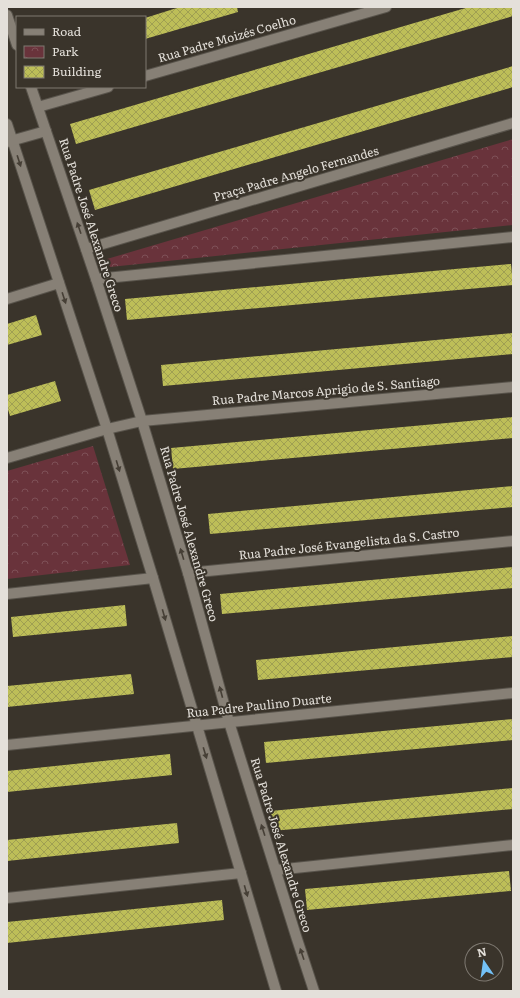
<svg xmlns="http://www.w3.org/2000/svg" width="520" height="998" viewBox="0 0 520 998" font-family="Literata,serif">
	<defs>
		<pattern id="park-crowns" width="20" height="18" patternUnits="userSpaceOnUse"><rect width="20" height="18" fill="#69333b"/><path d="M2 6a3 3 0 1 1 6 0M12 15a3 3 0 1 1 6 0" fill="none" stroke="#7e5057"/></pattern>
		<pattern id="building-cross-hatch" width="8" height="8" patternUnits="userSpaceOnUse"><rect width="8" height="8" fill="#bdbe58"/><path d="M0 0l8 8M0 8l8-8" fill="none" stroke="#9f9f52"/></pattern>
	</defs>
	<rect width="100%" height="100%" fill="#3a342b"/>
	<g fill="url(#park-crowns)">
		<path d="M513,139V225L110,267L107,259Z"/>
		<path d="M93,446L130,565L7,579V471Z"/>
	</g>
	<g fill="url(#building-cross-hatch)">
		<path d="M180,7H237L238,12L145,39V18Z"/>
		<path d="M469,7H513V16L76,144L70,124Z"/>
		<path d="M513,66V87L95,210L89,190Z"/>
		<path d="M511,264L513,285L127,320L125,299Z"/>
		<path d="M36,315L42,335L7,345V324Z"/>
		<path d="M513,333V354L163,386L161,365Z"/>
		<path d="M55,381L61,401L10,416L7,406V395Z"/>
		<path d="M513,417V438L173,469L171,448Z"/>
		<path d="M513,486V507L210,534L208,514Z"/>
		<path d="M513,567V588L222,614L220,594Z"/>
		<path d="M125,605L127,626L13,637L11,617Z"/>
		<path d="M513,636V657L258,680L256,660Z"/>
		<path d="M131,674L134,694L7,707V686Z"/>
		<path d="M513,719V740L266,763L264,742Z"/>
		<path d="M170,754L172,775L7,792V771Z"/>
		<path d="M513,788V809L272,831L271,811Z"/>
		<path d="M177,823L179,843L7,861V840Z"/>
		<path d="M509,871L511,891L307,910L305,889Z"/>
		<path d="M222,900L224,920L7,943V922Z"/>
	</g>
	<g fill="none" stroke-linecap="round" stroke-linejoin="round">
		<g stroke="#58534b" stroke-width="12">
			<g id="minor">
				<path d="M7,15L17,45"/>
				<path d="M145,76L386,7"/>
				<path d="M31,87L96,279L142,421L188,573L229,722L297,939L314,991"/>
				<path d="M38,107L108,87"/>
				<path d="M7,124L107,429L153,578L276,991"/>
				<path d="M7,142L46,131"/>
				<path d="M86,249L513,123"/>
				<path d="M96,279L513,237"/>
				<path d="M7,299L59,283"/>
				<path d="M7,458L107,429L142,421L513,387"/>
				<path d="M188,573L513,541"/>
				<path d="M7,594L153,578"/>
				<path d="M7,745L513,693"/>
				<path d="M276,870L513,845"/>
				<path d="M7,898L241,873"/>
			</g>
		</g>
		<use href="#minor" stroke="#878076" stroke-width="10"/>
	</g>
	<defs><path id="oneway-solid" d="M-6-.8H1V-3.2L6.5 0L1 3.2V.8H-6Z"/></defs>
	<g fill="#463f36">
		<use href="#oneway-solid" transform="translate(19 161) rotate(72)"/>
		<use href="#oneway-solid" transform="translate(79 228) rotate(-109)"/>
		<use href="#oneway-solid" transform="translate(64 298) rotate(72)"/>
		<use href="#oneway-solid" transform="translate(118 466) rotate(73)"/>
		<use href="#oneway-solid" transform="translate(182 554) rotate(-107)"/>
		<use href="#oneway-solid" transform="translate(164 615) rotate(74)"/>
		<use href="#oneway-solid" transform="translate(221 692) rotate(-105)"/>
		<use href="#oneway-solid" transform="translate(205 753) rotate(73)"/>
		<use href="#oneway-solid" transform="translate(263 830) rotate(-108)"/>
		<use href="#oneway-solid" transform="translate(246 891) rotate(74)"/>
		<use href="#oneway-solid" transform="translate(302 954) rotate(-109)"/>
	</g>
	<g text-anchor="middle" stroke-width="4" stroke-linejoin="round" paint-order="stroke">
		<g font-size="12" fill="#e4e0da" stroke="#3a342b">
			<text transform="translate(227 39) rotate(-16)" y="4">Rua Padre Moizés Coelho</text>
			<text transform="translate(296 174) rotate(-16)" y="4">Praça Padre Angelo Fernandes</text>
			<text transform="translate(91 225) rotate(72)" y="4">Rua Padre José Alexandre Greco</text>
			<text transform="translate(326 391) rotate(-5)" y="4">Rua Padre Marcos Aprigio de S. Santiago</text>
			<text transform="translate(189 534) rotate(74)" y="4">Rua Padre José Alexandre Greco</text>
			<text transform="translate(349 544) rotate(-6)" y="4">Rua Padre José Evangelista da S. Castro</text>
			<text transform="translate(259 706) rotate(-6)" y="4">Rua Padre Paulino Duarte</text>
			<text transform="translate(281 845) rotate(73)" y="4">Rua Padre José Alexandre Greco</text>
		</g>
	</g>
	<rect width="520" height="998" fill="none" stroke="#e4e0da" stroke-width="16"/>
	<rect x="16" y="16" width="130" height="72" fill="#3a342b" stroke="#7e7971"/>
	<rect x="24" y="29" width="20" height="6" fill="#878076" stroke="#7e7971"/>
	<text x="52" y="36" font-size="12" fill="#e4e0da">Road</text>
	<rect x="24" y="46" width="20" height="12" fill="url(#park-crowns)" stroke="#7e7971"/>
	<text x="52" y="56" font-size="12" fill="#e4e0da">Park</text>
	<rect x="24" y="66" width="20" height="12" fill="url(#building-cross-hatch)" stroke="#7e7971"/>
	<text x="52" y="76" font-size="12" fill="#e4e0da">Building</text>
	<g transform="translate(484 962) rotate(347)"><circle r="19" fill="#3a342b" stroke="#7e7971"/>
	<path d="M0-3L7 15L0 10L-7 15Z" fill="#73c1f6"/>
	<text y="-6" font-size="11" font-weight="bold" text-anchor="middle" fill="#e4e0da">N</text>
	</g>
</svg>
